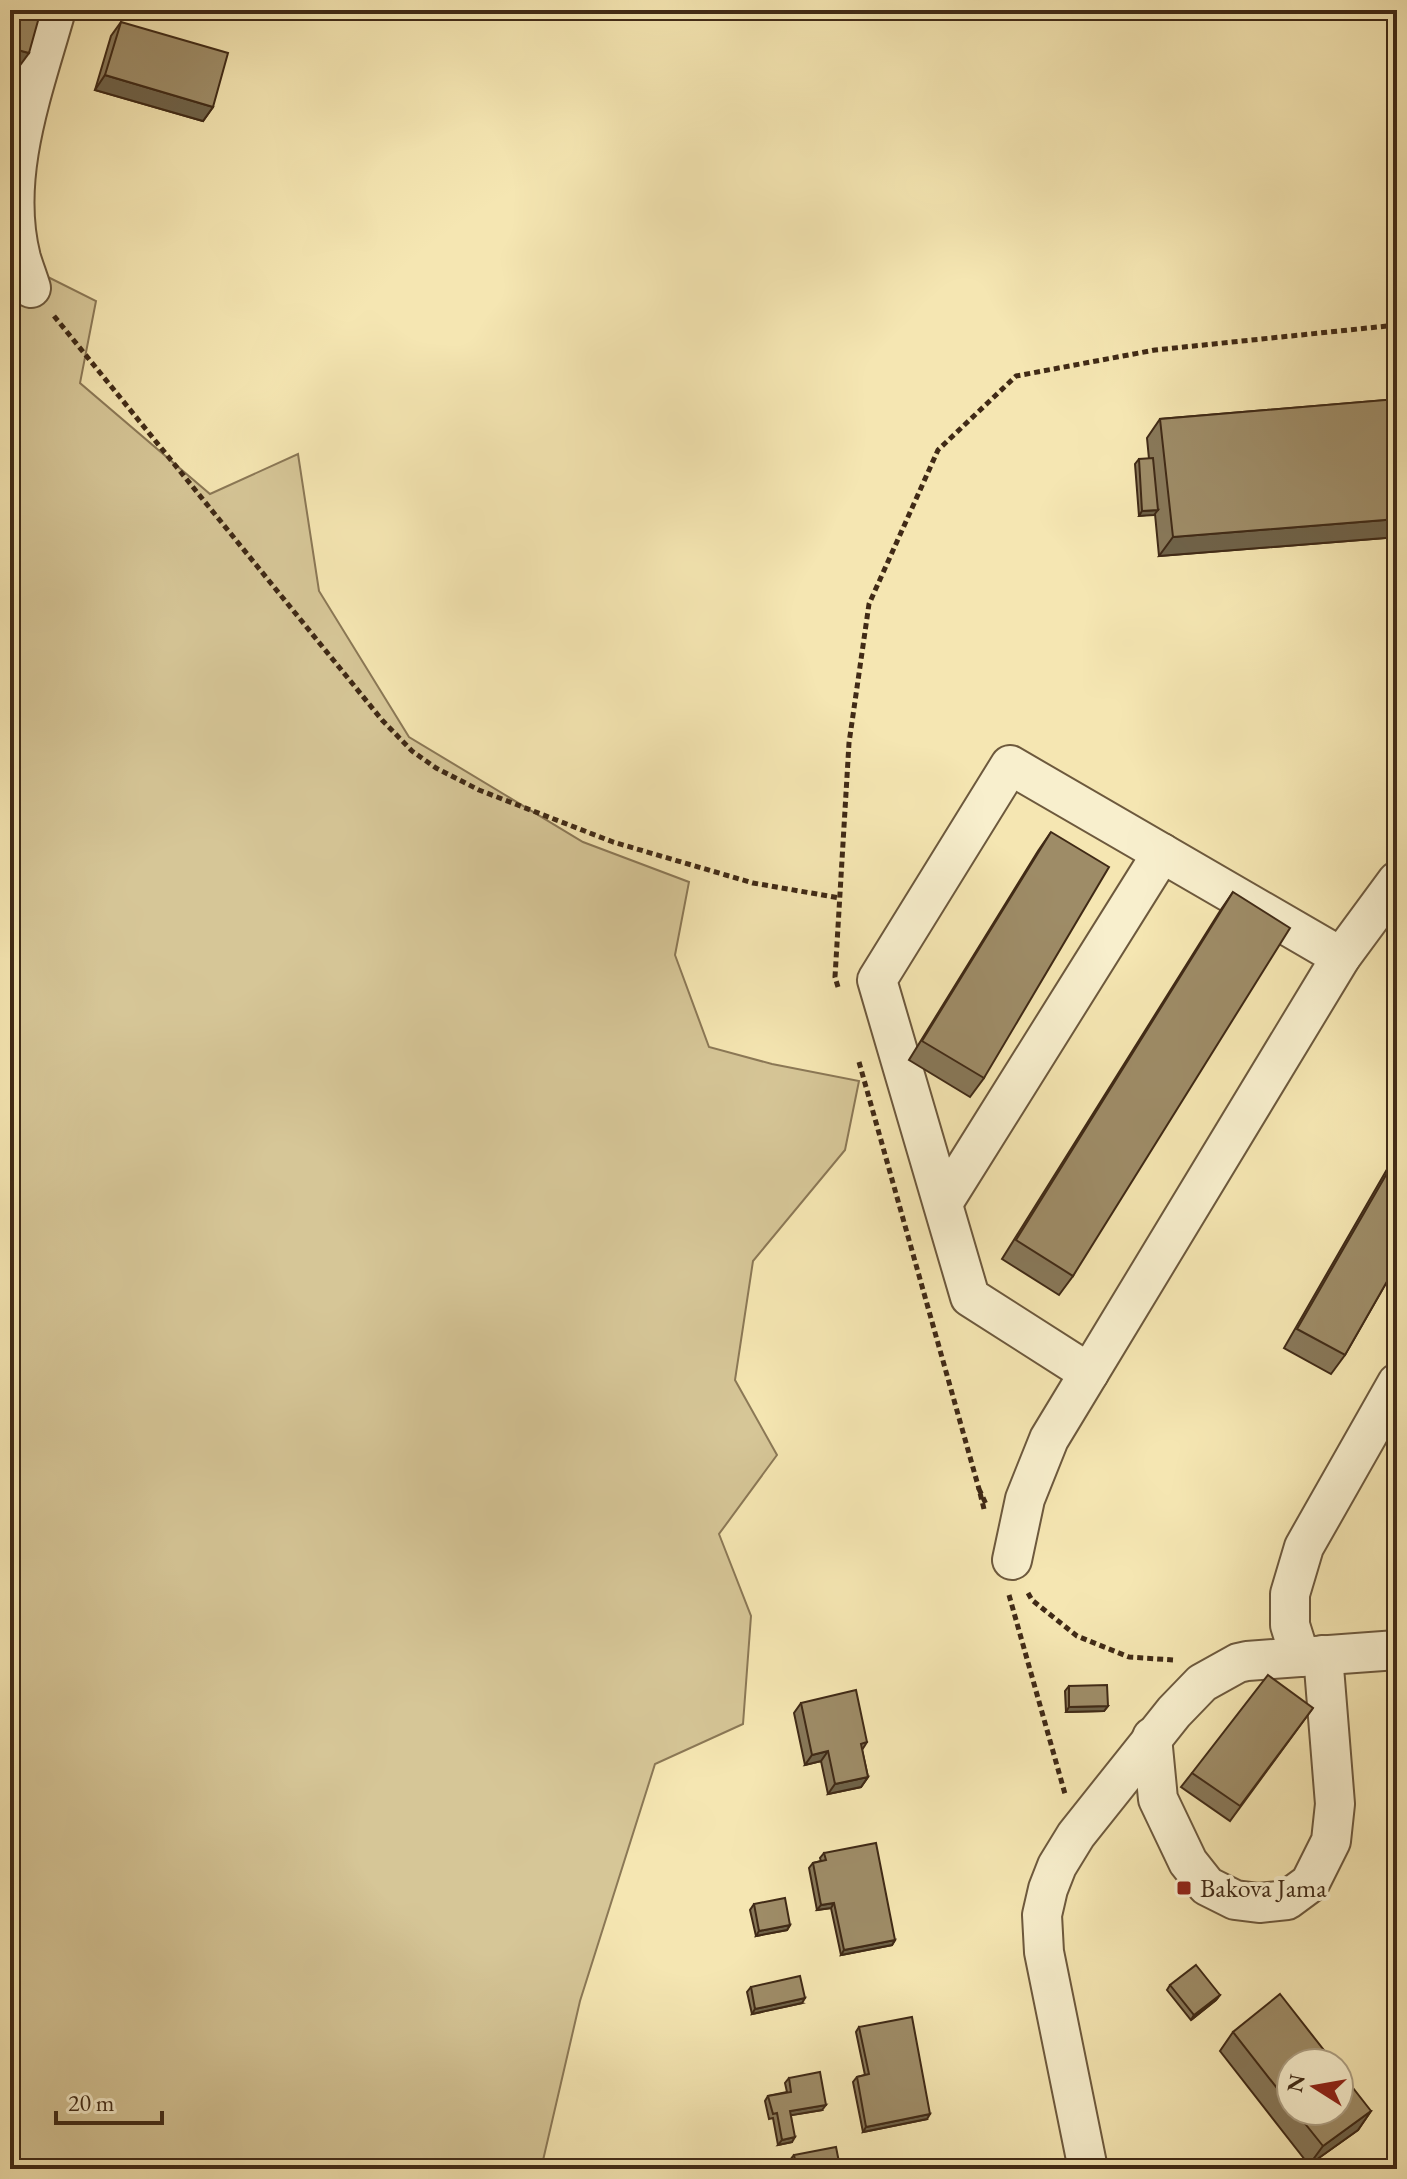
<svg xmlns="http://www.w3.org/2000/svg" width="1407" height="2179" viewBox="0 0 1407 2179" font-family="'EB Garamond',serif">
	<rect width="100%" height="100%" fill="#f5e6b2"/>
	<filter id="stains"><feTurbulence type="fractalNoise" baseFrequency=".0025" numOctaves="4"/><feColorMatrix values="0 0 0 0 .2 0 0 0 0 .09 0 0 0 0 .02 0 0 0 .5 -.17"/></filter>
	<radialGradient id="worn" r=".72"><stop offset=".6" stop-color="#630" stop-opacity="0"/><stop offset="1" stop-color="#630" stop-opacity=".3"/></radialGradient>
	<path fill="#d6c697" stroke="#8b7856" stroke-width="2" d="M10,258L96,301L80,383L210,494L298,454L319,591L409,737L583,842L689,882L675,955L709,1047L772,1064L859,1081L845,1150L753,1261L735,1380L777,1455L719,1534L751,1616L743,1724L655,1764L580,2001L541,2169H10Z"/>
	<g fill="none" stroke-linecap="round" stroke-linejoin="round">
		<g stroke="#6d593d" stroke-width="42">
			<g id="minor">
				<path d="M31,288C28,278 24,268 21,258C0,175 34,89 56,10"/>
				<path d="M943,1203L1162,853"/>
				<path d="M1089,1373L970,1297L877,980L1010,765L1341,957"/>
				<path d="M1012,1560L1025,1499L1049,1439L1341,957L1397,881"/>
				<path d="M1300,1657L1290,1625V1594L1304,1547L1397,1383"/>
				<path d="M1152,1737L1158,1799L1188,1862L1207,1886L1235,1900L1259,1903L1287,1900L1310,1883L1331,1841L1335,1804L1323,1655"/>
				<path d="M1088,2169L1044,1952L1042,1915L1048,1889L1057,1866L1076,1835L1174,1712L1202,1683L1238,1663L1247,1661L1397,1650"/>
			</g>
		</g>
		<g stroke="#402a16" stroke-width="5" stroke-dasharray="6 4" stroke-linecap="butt">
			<path d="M54,316L382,720L412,751L436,768L479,790L613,842L753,883L840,898"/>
			<path d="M838,987L835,977L849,743L869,604L938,450L1016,376L1155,350L1397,325"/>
			<path d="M859,1062L979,1489"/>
			<path d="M984,1509L979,1489L986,1504"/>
			<path d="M1028,1593L1032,1600L1077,1636L1129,1657L1173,1660"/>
			<path d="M1009,1595L1065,1794"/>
		</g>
		<use href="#minor" stroke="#f8efcd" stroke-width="38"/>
	</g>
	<g fill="#887859" stroke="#402a16" stroke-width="2">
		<path d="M121,22L213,107L203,121L95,90L111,36Z"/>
		<path d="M1397,399V537L1159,556L1155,514L1139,516L1135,464L1139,459H1149L1147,438L1160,419Z"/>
		<path d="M1051,832L984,1078L970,1097L909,1060L1038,851Z"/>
		<path d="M1233,892L1073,1276L1059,1295L1002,1259L1220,911Z"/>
		<path d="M1397,1152V1264L1345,1355L1331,1374L1284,1348Z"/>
		<path d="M1069,1686L1108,1706L1104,1711L1066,1712L1065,1691Z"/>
		<path d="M801,1703L867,1742L862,1750L868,1777L861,1787L828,1794L821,1761L805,1765L794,1713Z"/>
		<path d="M1313,1708L1230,1821L1181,1787L1192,1773Z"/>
		<path d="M824,1853L895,1940L892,1945L841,1955L831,1908L817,1910L809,1868L813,1863L821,1861L820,1858Z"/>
		<path d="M754,1904L790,1925L787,1930L756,1936L750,1910Z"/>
		<path d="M1170,1985L1220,1995L1216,2000L1191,2020L1167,1990Z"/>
		<path d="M751,1987L802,2003L752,2014L747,1992Z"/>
		<path d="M859,2027L927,2119L863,2132L853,2082L857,2077L865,2075L856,2032Z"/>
		<path d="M1233,2032L1291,2063V2111H1371L1358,2130L1309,2165L1220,2051Z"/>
		<path d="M789,2078L822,2110L791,2115L792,2142L778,2145L773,2118L769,2119L765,2101L768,2096L787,2092L785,2083Z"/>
		<path d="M794,2155L839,2169H792L790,2160Z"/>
	</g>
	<g fill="#6f6248" stroke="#402a16" stroke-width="2">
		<path d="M10,48L29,53L18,68L10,65Z"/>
		<path d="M105,75L213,107L203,121L95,90Z"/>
		<path d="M1158,510L1154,515L1139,516L1142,511Z"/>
		<path d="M1397,519V537L1159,556L1173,537Z"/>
		<path d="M1108,1706L1104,1711L1066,1712L1069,1707Z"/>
		<path d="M828,1751L821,1761L805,1765L812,1755Z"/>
		<path d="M868,1777L861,1787L828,1794L835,1784Z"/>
		<path d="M834,1903L831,1908L817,1910L821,1905Z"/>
		<path d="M790,1925L787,1930L756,1936L759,1931Z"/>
		<path d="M895,1940L892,1945L841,1955L844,1950Z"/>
		<path d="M1220,1995L1216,2000L1191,2020L1194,2015Z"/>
		<path d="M805,1998L802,2003L752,2014L755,2009Z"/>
		<path d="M826,2105L822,2110L787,2116L790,2111Z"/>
		<path d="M1371,2111L1358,2130L1309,2165L1323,2146Z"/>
		<path d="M930,2114L927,2119L863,2132L866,2127Z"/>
		<path d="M795,2137L792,2142L778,2145L782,2140Z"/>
	</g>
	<g fill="#9e8c67" stroke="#402a16" stroke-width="2">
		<path d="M10,10H41L29,53L10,48Z"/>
		<path d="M121,22L228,53L213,107L105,75Z"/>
		<path d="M1397,399V519L1173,537L1160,419Z"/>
		<path d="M1153,458L1158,510L1142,511L1139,459Z"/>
		<path d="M1051,832L1109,867L984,1078L922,1041Z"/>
		<path d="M1233,892L1290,928L1073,1276L1016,1240Z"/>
		<path d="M1397,1156V1264L1345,1355L1297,1329Z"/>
		<path d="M1268,1675L1313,1708L1240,1806L1192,1773Z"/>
		<path d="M1107,1685L1108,1706L1069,1707V1686Z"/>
		<path d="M856,1690L867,1742L861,1744L868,1777L835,1784L828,1751L812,1755L801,1703Z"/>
		<path d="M876,1843L895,1940L844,1950L834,1903L821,1905L813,1863L826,1860L824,1853Z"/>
		<path d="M785,1898L790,1925L759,1931L754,1904Z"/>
		<path d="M1196,1965L1220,1995L1194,2015L1170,1985Z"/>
		<path d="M800,1976L805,1998L755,2009L751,1987Z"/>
		<path d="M1280,1994L1334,2063H1291V2106L1233,2032Z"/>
		<path d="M912,2017L930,2114L866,2127L857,2077L869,2074L859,2027Z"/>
		<path d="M1339,2070L1371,2111L1323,2146L1295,2111H1339Z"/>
		<path d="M820,2072L826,2105L790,2111L795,2137L782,2140L777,2113L773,2114L768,2096L791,2092L789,2078Z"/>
		<path d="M836,2147L840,2167L829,2169H797L794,2155Z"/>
	</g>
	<rect fill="#8f2418" stroke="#f8efcd" stroke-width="3" x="1176" y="1880" width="16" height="16" rx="4"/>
	<g text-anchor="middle" stroke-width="8" stroke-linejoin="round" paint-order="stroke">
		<g font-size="26" fill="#402a16" stroke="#f8efcd" text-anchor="start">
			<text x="1200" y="1897">Bakova Jama</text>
		</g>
	</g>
	<rect width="1407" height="2179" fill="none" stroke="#f5e6b2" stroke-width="40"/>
	<rect x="12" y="12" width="1383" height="2155" fill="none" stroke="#402a16" stroke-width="4"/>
	<rect x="20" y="20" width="1367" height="2139" fill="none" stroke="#402a16" stroke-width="2"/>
	<g transform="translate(1315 2087) rotate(281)"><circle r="38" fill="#f8efcd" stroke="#aea084" stroke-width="2"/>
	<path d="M0-6L14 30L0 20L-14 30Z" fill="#8f2418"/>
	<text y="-12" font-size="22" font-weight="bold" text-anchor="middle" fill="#402a16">N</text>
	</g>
	<path d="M56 2111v12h106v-12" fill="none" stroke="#402a16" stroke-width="4"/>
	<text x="68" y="2111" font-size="24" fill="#402a16" stroke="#f8efcd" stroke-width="6" paint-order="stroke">20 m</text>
	<rect width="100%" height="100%" filter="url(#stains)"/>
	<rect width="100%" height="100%" fill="url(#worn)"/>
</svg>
